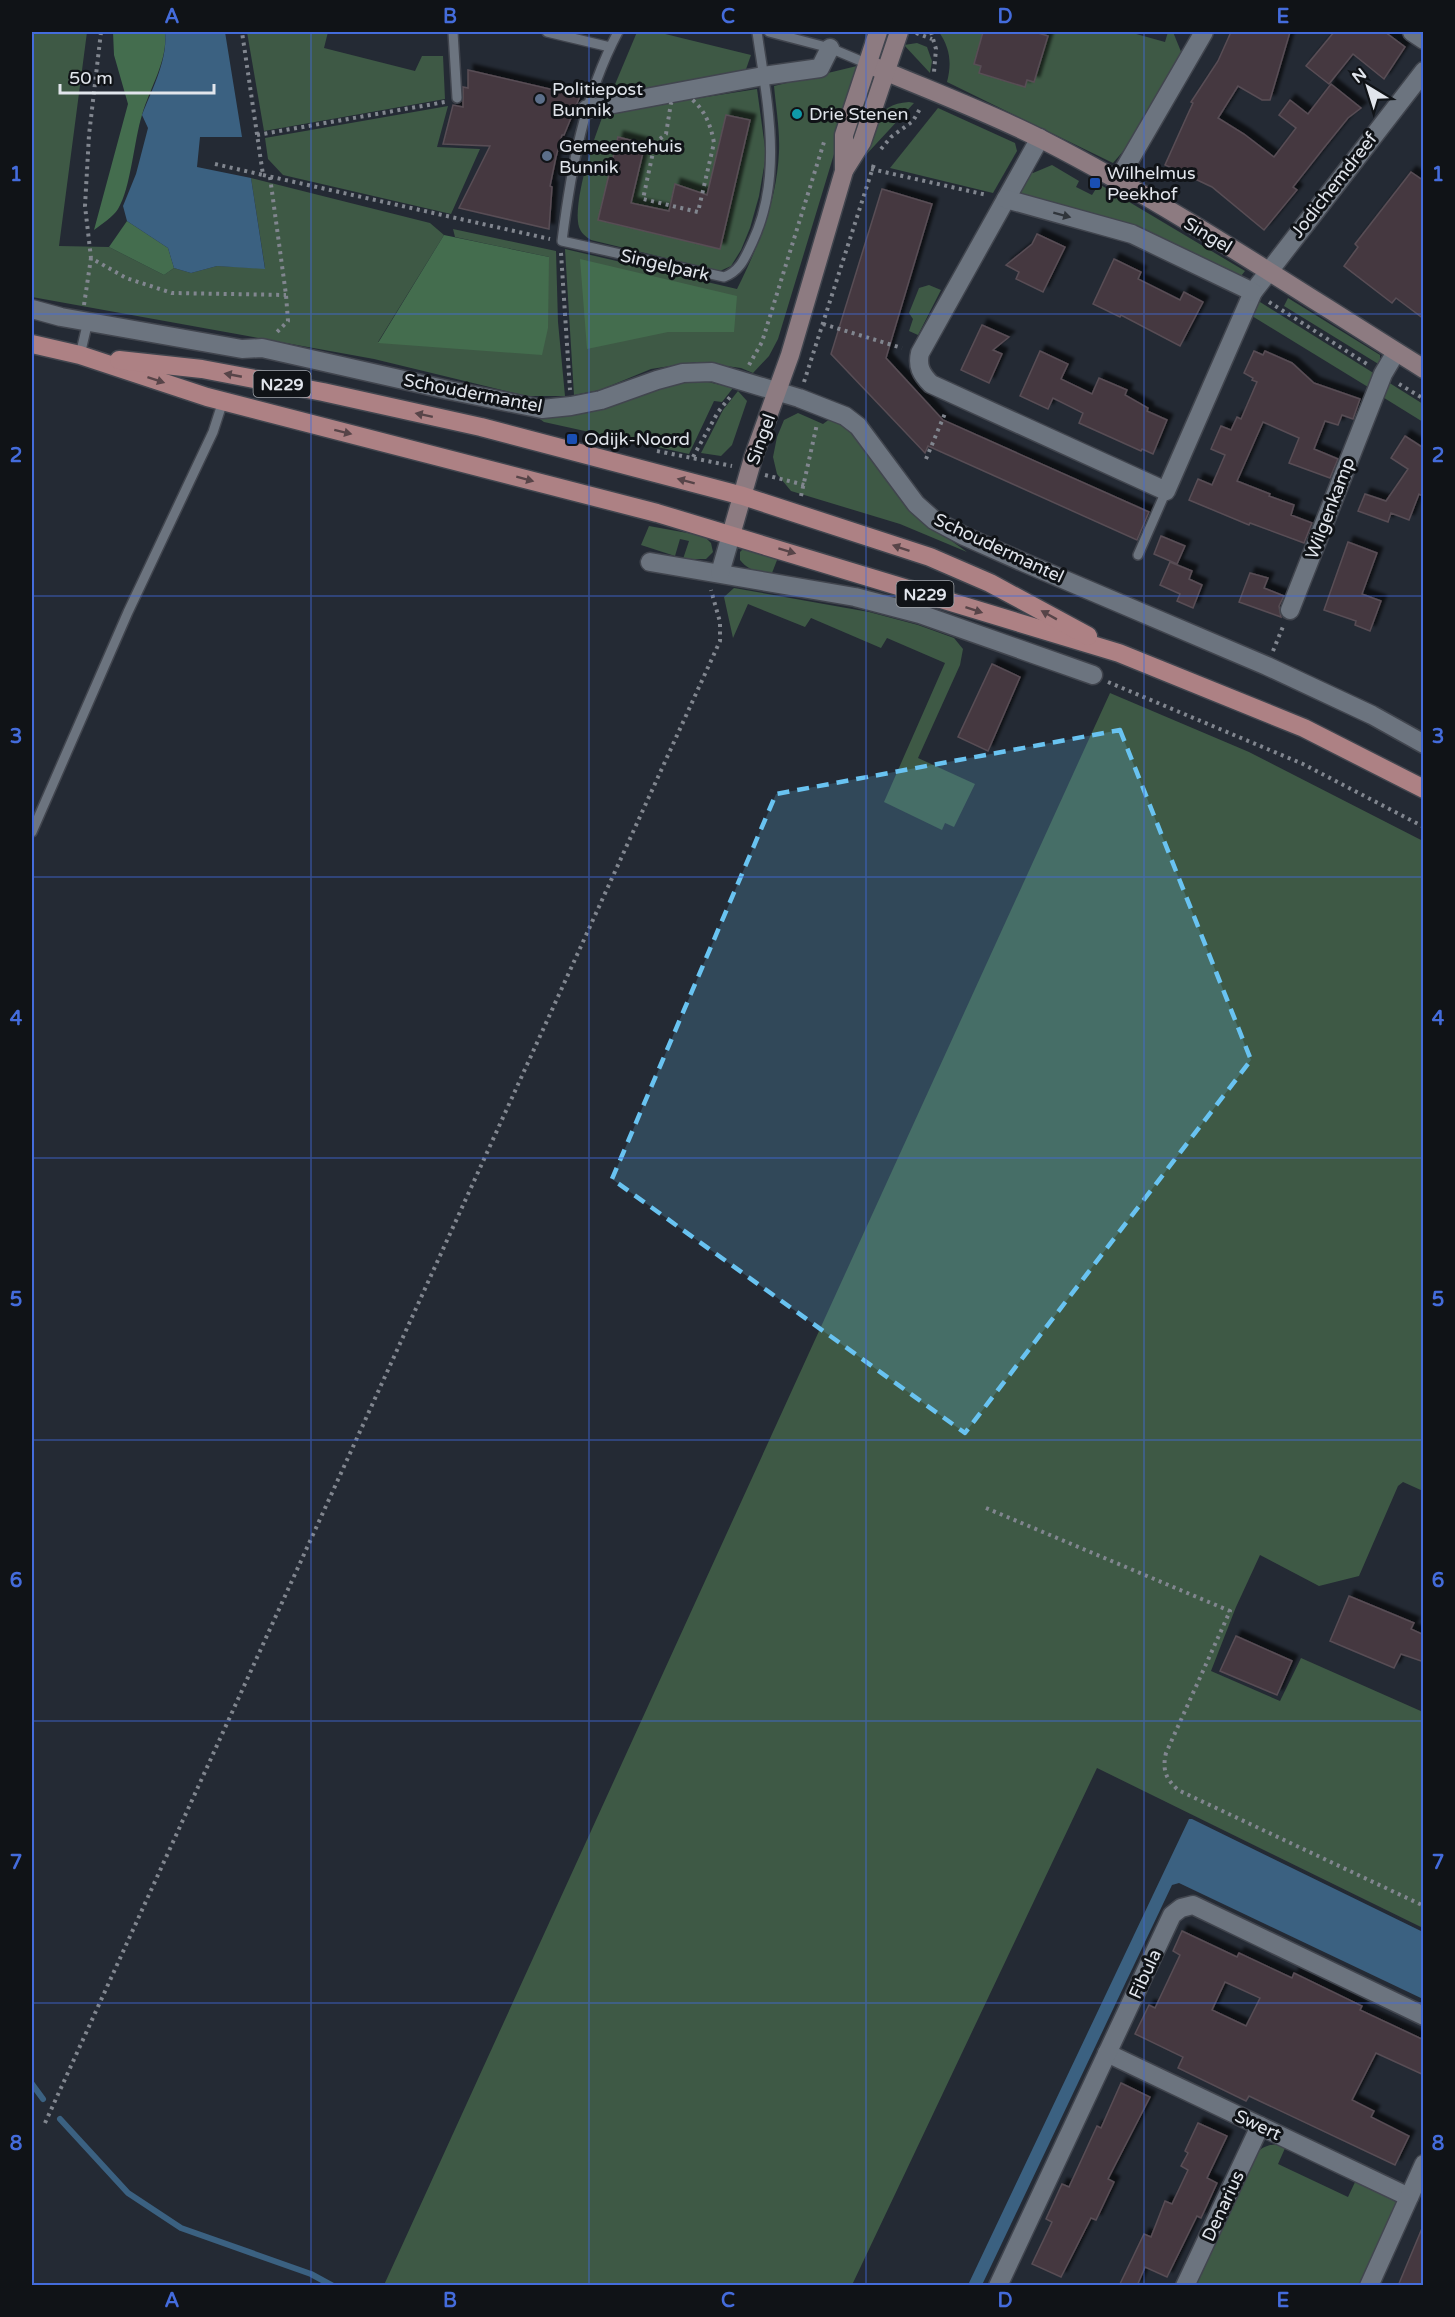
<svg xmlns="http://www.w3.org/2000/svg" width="1455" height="2317" viewBox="0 0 1455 2317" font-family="'Varela Round',sans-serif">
	<defs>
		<filter id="shadow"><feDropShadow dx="5.5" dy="-5.5" stdDeviation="1.5" flood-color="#0009"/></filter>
	</defs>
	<rect width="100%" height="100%" fill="#242a34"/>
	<g fill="#3e5945">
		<path d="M32,32H87L59,246L109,247L164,275L174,268L191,273L217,266L265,268L251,178L430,223L444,235L378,342L549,257L455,237L453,229L556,251L558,322L565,396H527L374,359L32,297Z"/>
		<path d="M247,32H328L324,48L415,71L422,56H443L445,99L264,131Z"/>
		<path d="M637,32H657L751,55L745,72L611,94Z"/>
		<path d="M939,32H1129L1165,42L1168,32H1173L1182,54L1125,149L1113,163L947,82C952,63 950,48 939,32Z"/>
		<path d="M917,43L927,47L932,61L930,73L904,45Z"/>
		<path d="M861,65L778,339L769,356L753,373L741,368L696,362L651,369L600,390L574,395L565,249L737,289C758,247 777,201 779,152C780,130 776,108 774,86Z"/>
		<path d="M757,89L766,155L759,196L750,228L741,250L731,266L720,271L591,240C585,236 581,233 579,227C572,203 594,137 604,113Z"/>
		<path d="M909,102L914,103L863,158C872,130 874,104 909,102Z"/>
		<path d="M448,106L437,147L480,149L451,214L283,175L268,159L265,138Z"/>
		<path d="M938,108L1015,143L1017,151L993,193L890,168Z"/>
		<path d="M1052,165L1079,181L1076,187L1092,195L1099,184L1245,271L1241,276H1237L1019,194L1030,172L1033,173Z"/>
		<path d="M929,285L941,290L918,335L909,331L913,319L909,313L919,288Z"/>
		<path d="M1288,298L1380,355V365L1284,306Z"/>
		<path d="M1260,302L1375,374L1368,387L1252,316L1258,303Z"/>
		<path d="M700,380L733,388L722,402L714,401L689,454L544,422L537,417L574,414L664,386Z"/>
		<path d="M1388,382L1423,404V422L1381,396Z"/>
		<path d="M738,391L747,401L732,445L721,456L701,453L723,410Z"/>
		<path d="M798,413L823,424L831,418L850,431L910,511L967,552L900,524L791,491L777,474L773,457L777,437L784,420Z"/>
		<path d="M649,526L704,536L711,543L713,552L706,559H683L689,541L680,539L675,556L641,545Z"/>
		<path d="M744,548L779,555L772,573C760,575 747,569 740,560V552Z"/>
		<path d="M734,588L869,612L918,625L954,638L963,649L960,665L918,758L975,784L954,827L945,823L942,830L884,802L945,663L887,638L881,648L811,618L805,627L748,604L733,638L724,597Z"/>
		<path d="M1110,693L1249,752L1423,841V1491L1403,1482L1398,1486L1359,1576L1319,1586L1260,1555L1236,1607L1211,1671L1280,1701L1301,1658L1423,1712V1928L1097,1768L852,2285H384Z"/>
		<path d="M1279,2144L1286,2146L1278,2164L1348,2197L1356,2180L1399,2202L1362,2285L1194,2286L1254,2158C1260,2147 1267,2145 1279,2144Z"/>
	</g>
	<g fill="#446d4e">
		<path d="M113,32H165C168,61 150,87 142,115C134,140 131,188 118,209C113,217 102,224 94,230L128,104L114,55Z"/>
		<path d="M127,221L168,248L174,268L164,275L109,247Z"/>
		<path d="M444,235L549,257L548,328L542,355L378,343Z"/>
		<path d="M580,259L737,296L734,332H668L587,349Z"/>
	</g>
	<g fill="#3b6181">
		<path d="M165,32H225L242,137H200L197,167L251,178L265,269L217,266L191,273L174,268L168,248L127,221L123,206L136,174L148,128L142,115C152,89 168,60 165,32Z"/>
		<path d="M1189,1819H1192L1423,1932V1999L1179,1883L1172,1885L982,2285H968Z"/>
	</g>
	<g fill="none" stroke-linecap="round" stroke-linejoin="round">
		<g stroke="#3b6181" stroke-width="6">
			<path d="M32,2084L43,2099"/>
			<path d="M60,2119L128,2193L181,2228L311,2274L333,2286"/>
		</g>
	</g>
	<g fill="#443941" stroke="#594d55" stroke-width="1.5" fill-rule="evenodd" filter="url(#shadow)">
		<path d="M983,32H1035L1048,36L1034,82L1027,80L1025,87L979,73L981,66L974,64Z"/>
		<path d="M1231,32H1290L1270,100H1262L1238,86L1218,118L1244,134L1274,157L1296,128L1279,115L1290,100L1308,114L1331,84L1361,108L1348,118L1323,149L1293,187L1297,190L1264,230L1212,187L1165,165L1187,116L1193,103L1191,102L1218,61Z"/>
		<path d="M1334,32H1385L1405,47L1384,79L1353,54L1329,84L1306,66Z"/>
		<path d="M468,70L580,96L564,135H562L556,157L550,186L552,187L549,229L459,208L490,146L443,144L453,105L463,107V87L468,88Z"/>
		<path d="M726,115L750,120L720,249L598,220L618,137L645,144L631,203L669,211L675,184L707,195Z"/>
		<path d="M1411,172L1424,181V319L1396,298L1392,303L1344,266L1358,247L1355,244Z"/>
		<path d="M882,189L932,204L886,358L943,420L1149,512L1137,540L928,446L925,453L831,354Z"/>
		<path d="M1037,234L1065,247L1043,292L1016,279L1019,272L1006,265L1032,244Z"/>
		<path d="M1114,259L1141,272L1138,279L1180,300L1184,292L1203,302L1180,346L1121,315L1120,317L1093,304Z"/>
		<path d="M982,325L1009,337L993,350L1002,354L989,383L961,370Z"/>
		<path d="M1040,351L1068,364L1061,379L1092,394L1099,378L1127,390L1125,395L1148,408L1147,411L1167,420L1153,454L1142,449L1141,451L1079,423L1083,413L1053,398L1048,409L1020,396Z"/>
		<path d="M1254,351L1263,355L1265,351L1292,363L1314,383L1360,399L1353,419L1342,415L1338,425L1325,421L1314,449L1338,459L1330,478L1289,463L1299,438L1263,422L1237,481L1270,494L1269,496L1294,505L1291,515L1312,523L1304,543L1250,523L1249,525L1189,500L1198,479L1212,485L1225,455L1211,449L1221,426L1231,430L1237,417L1241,419L1257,382L1252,380L1253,378L1244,373Z"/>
		<path d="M1405,436L1422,447L1424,445V497L1419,494L1409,520L1391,513L1388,522L1358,511L1365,494L1386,501L1408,469L1391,458Z"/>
		<path d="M1161,536L1185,546L1177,564L1154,554Z"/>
		<path d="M1348,542L1377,553L1362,594L1381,601L1370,631L1355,625L1356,621L1324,610Z"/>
		<path d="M1170,562L1192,571L1189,579L1202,585L1193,608L1177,601L1180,594L1160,585Z"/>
		<path d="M1250,573L1268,578L1264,588L1284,596L1279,606L1281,617L1239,602Z"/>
		<path d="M992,664L1020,677L988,751L958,737Z"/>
		<path d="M1349,1596L1414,1623L1411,1629L1424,1635V1662L1401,1654L1394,1668L1330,1641Z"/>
		<path d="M1236,1636L1292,1661L1277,1695L1220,1671Z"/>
		<path d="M1182,1931L1237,1957L1239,1953L1292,1978L1294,1973L1362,2006L1360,2010L1424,2040V2075L1376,2053L1352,2100L1374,2111L1371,2117L1409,2136L1395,2165L1249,2096L1246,2101L1178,2068L1183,2057L1135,2034L1149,2005L1155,2008L1180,1955L1173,1951ZM1225,1982L1260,1998L1246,2026L1212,2010Z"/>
		<path d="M1121,2083L1150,2097L1108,2179L1114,2182L1096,2220L1091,2218L1061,2277L1032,2264L1052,2222L1046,2219L1062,2184L1069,2187L1097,2126L1101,2128Z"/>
		<path d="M1198,2123L1227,2136L1207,2178L1217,2183L1201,2218L1197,2216L1167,2277L1145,2267L1137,2286H1119L1144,2234L1151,2237L1165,2201L1172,2204L1188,2170L1181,2166L1188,2153L1185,2151Z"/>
		<path d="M1423,2226L1424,2286H1398Z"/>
	</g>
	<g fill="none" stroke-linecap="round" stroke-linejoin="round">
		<g stroke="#41454e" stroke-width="12">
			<g id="lane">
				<path d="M453,32L457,98"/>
				<path d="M547,32L610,47"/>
				<path d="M618,32C584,96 571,169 562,241L724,277C740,271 745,258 752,243C784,176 767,102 757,32"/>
				<path d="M769,32L830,48L868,64"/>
				<path d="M80,355L88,321"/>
				<path d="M1138,555L1166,491"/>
				<path d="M32,832L128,612L213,432L223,401"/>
			</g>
		</g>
		<g stroke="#41454e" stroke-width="21">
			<g id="street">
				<path d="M1412,32L1424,40"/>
				<path d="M587,109L763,76L820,68L830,48"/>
				<path d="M1040,138L920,353C917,366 921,374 931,384L1166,491L1253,292L1424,71"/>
				<path d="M1118,180L1204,32"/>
				<path d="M1006,199L1132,234L1253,292"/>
				<path d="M32,309L61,317L242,349L262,348L448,390L542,409L571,406L601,400L657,380L683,373L712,372L799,398L845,416L858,426L916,504L934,520L964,536L1025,563L1267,666L1372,715L1424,744"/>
				<path d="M650,562L855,597L920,614L1093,675"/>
				<path d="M720,573L731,535"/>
				<path d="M1290,610L1383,374L1396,352"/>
				<path d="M1107,2053L1409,2197"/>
				<path d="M998,2286L1172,1915L1181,1908L1193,1905L1424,2016"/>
				<path d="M1185,2286L1260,2126"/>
				<path d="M1369,2286L1424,2164"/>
			</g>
		</g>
		<g stroke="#41454e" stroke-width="21">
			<g id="secondary">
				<path d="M868,64C926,89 986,111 1043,140C1174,207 1298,291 1424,369"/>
				<path d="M845,169L862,142L899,32"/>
				<path d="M731,535L753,458L790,355L844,171V135L878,32"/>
			</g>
		</g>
		<g stroke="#41454e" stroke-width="21">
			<g id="primary">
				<path d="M32,344L80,355L207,397L657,513L1119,653L1304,728L1424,789"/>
				<path d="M119,360L202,369L323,392L481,427L743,496L930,557L990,583L1088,636"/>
			</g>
		</g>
		<g stroke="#81868f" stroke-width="4" stroke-dasharray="3 4.5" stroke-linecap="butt">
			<path d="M101,32L89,135L85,206L91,258L126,278L172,293L286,295"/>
			<path d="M931,32L936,49L934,72"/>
			<path d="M916,33L932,39"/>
			<path d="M680,92C701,102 710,120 714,143L698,212L643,199L655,143L666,134L671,103Z"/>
			<path d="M257,135L445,102"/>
			<path d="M881,149L891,137L913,121L921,107"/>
			<path d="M215,164L263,175L242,32"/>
			<path d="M871,169L987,195"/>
			<path d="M263,175L550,239"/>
			<path d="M270,177L286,295L288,321L277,332"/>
			<path d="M561,253L570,390"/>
			<path d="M1269,302L1367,364"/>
			<path d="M84,305L91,258"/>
			<path d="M823,324L902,348"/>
			<path d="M749,365L762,342L824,142"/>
			<path d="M804,382L875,161"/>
			<path d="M1399,384L1424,399"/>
			<path d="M657,451L732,466"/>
			<path d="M693,457L718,412L730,397"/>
			<path d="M926,459L946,411"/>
			<path d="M765,475L805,485"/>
			<path d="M801,496L817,424"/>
			<path d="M1273,651L1284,624"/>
			<path d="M1108,682L1303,764L1424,827"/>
			<path d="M986,1508L1230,1611L1166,1753C1162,1770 1166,1779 1178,1790L1424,1906"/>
			<path d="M45,2123L720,641V622L711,590"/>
		</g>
		<use href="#lane" stroke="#6c747f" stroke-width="9"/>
		<use href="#street" stroke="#6c747f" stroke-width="18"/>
		<use href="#secondary" stroke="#8d7b81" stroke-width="18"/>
		<use href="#primary" stroke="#ad8184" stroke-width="18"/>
	</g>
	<defs><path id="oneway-solid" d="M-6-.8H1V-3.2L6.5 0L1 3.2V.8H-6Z" transform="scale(1.5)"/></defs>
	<use fill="#30353b" href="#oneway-solid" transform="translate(1062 215) rotate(15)"/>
	<g fill="#574448">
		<use href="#oneway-solid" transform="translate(233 375) rotate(-169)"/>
		<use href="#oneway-solid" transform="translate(156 380) rotate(18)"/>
		<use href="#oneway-solid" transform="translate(424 415) rotate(-168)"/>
		<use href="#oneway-solid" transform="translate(343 432) rotate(14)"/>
		<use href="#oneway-solid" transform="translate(525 479) rotate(15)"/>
		<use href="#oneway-solid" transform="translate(686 481) rotate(-165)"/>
		<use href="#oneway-solid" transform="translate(901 548) rotate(-161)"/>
		<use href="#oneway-solid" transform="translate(787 551) rotate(17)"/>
		<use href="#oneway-solid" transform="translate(974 610) rotate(18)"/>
		<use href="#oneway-solid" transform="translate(1049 615) rotate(-151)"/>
	</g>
	<path fill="#69c3f1" fill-opacity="0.2" stroke="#69c3f1" stroke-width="4.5" stroke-dasharray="12 8" stroke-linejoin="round" d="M1120,730L1251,1060L965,1433L612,1179L776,794Z"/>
	<path fill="none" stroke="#446cdc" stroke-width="1.5" stroke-opacity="0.55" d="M311,32V2286M589,32V2286M866,32V2286M1144,32V2286M32,314H1424M32,596H1424M32,877H1424M32,1158H1424M32,1440H1424M32,1721H1424M32,2003H1424"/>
	<g fill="#5c6f8a" stroke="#101317" stroke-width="2">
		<circle cx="540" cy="99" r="6"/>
		<circle cx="547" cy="156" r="6"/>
	</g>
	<circle fill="#0f9aa8" stroke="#101317" stroke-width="2" cx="797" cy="114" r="6"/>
	<g fill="#1a4fb4" stroke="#101317" stroke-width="2">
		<rect x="1089" y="177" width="12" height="12" rx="3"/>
		<rect x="566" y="433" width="12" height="12" rx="3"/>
	</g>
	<g text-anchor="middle" stroke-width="6" stroke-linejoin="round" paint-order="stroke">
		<g fill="#101317" stroke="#a2a6ac" stroke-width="1.5">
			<rect x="253.5" y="371" width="57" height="26" rx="4.5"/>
			<rect x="896.5" y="581" width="57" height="26" rx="4.5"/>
		</g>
		<g font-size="16" font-weight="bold" fill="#e1e5ec">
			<text x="282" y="390">N229</text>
			<text x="925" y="600">N229</text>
		</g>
		<g font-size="18" fill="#e1e5ec" stroke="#101317" text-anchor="start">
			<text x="552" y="95">Politiepost<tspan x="552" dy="21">Bunnik</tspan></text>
			<text x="809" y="120">Drie Stenen</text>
			<text x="559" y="152">Gemeentehuis<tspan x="559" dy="21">Bunnik</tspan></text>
			<text x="1107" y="179">Wilhelmus<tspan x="1107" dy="21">Peekhof</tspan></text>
			<text x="584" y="445">Odijk-Noord</text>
		</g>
		<g font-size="18" fill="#e1e5ec" stroke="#101317">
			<text transform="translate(1334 185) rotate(-52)" y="6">Jodichemdreef</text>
			<text transform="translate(1208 235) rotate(31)" y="6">Singel</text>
			<text transform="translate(665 265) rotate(13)" y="6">Singelpark</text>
			<text transform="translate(473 393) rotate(11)" y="6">Schoudermantel</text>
			<text transform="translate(761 439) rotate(-70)" y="6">Singel</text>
			<text transform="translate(1330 508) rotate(-69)" y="6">Wilgenkamp</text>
			<text transform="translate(999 548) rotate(25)" y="6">Schoudermantel</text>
			<text transform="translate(1145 1974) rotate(-65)" y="6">Fibula</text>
			<text transform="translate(1258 2125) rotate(25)" y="6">Swert</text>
			<text transform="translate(1223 2206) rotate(-65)" y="6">Denarius</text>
		</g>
	</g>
	<rect width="1455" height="2317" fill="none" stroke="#101317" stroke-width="66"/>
	<g transform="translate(1368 87) rotate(322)" stroke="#101317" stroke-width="4.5" paint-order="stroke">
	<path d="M0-4.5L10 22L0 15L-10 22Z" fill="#e1e5ec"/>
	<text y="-9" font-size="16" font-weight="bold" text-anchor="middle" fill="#e1e5ec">N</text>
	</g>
	<path d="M60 84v9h154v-9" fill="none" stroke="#e1e5ec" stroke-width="3"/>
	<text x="69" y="84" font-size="18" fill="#e1e5ec" stroke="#101317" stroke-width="4.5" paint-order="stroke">50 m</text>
	<rect x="33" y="33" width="1389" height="2251" fill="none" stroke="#446cdc" stroke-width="2"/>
	<g font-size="20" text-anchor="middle" font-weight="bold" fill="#446cdc">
		<text x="172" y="23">A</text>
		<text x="450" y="23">B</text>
		<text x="728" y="23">C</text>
		<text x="1005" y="23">D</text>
		<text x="1283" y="23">E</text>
		<text x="16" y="181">1</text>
		<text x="1438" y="181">1</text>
		<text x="16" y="462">2</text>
		<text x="1438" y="462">2</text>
		<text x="16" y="743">3</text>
		<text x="1438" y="743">3</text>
		<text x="16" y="1025">4</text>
		<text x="1438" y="1025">4</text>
		<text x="16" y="1306">5</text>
		<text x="1438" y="1306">5</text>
		<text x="16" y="1587">6</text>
		<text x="1438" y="1587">6</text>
		<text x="16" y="1869">7</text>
		<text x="1438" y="1869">7</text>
		<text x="16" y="2150">8</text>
		<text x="1438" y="2150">8</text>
		<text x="172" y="2307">A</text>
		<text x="450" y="2307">B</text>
		<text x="728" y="2307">C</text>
		<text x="1005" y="2307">D</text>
		<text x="1283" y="2307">E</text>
	</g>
</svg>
